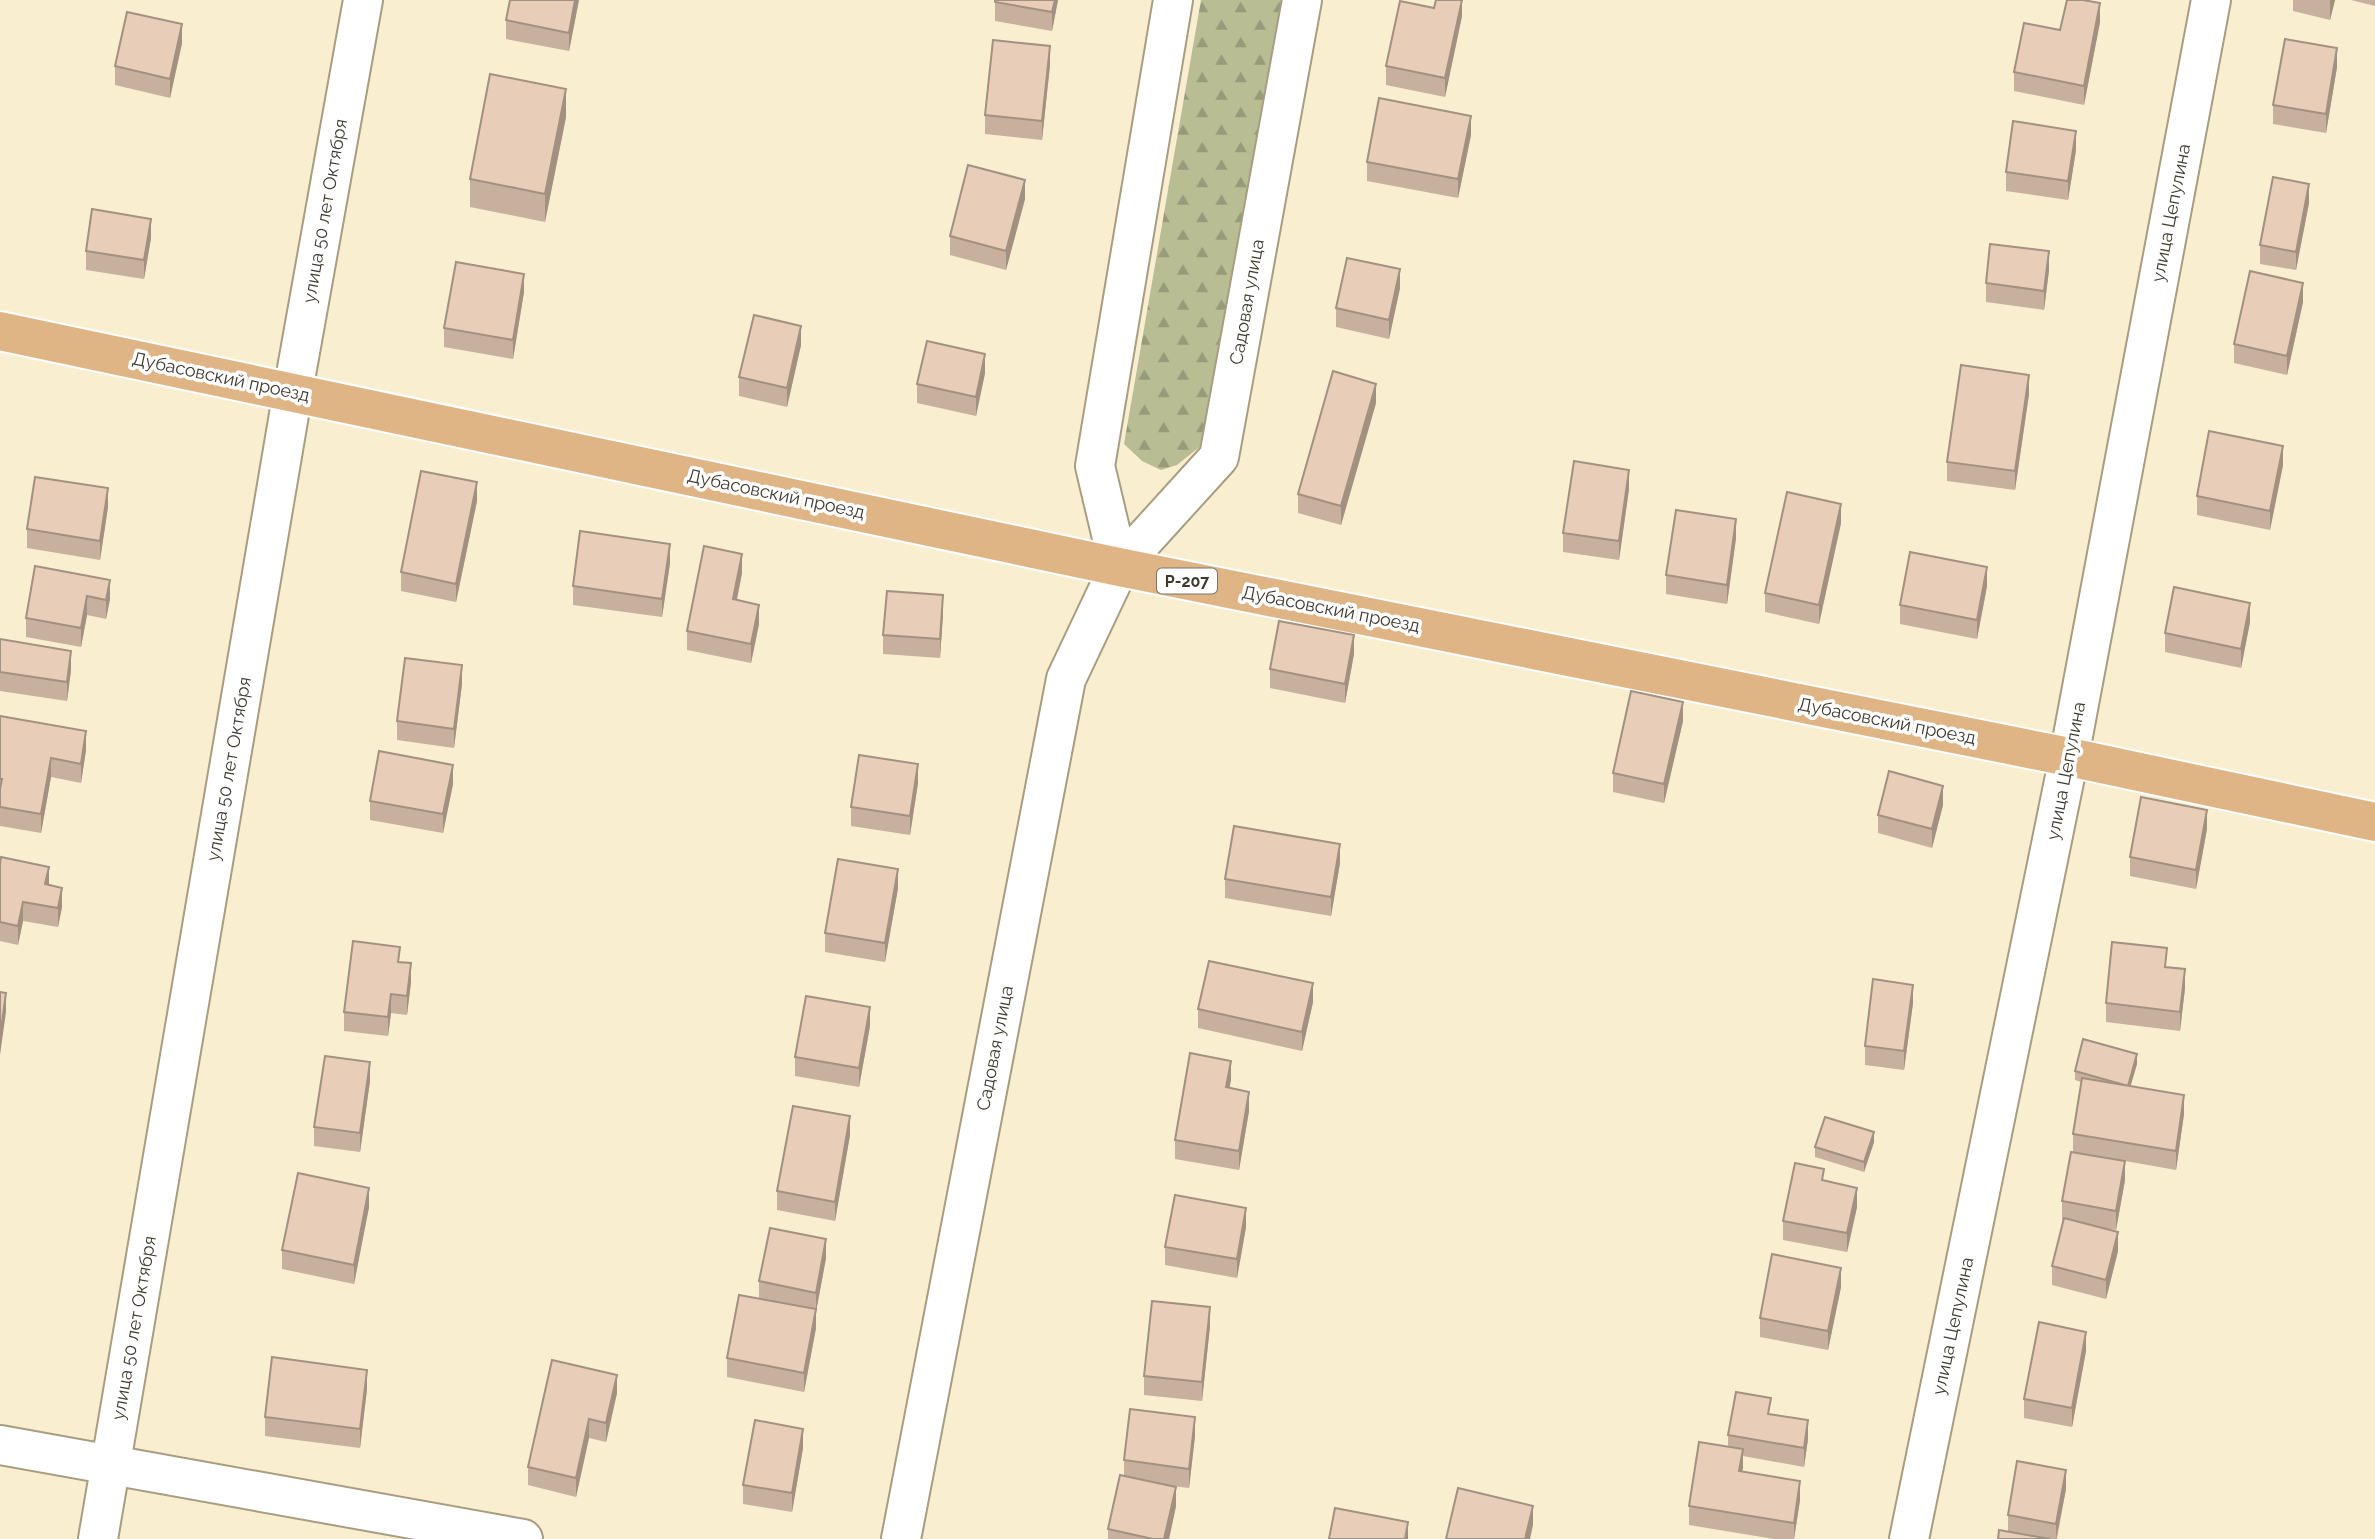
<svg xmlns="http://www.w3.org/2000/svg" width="2375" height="1539" viewBox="0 0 2375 1539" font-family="Raleway,sans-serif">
	<defs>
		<pattern id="forest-firs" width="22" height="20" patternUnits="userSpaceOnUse" patternTransform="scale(1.75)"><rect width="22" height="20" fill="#b9bd94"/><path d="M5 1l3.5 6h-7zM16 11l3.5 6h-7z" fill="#989b79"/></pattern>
	</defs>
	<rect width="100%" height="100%" fill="#faeed0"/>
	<path fill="url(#forest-firs)" d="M1201,0H1282L1202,445L1177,465L1161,470L1142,461L1124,444Z"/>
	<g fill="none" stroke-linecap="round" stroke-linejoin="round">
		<g stroke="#a89d81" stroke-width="42">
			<g id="minor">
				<path d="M1119,567L1219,457L1302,0"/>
				<path d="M0,1445L523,1539"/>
				<path d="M98,1539L293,391L363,0"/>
				<path d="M901,1539L1066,679L1119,567L1095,466L1173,0"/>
				<path d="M1909,1539L2069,757L2211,0"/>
			</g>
		</g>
		<g stroke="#fff" stroke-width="42">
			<path id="major" d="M0,331L1119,567L2069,757L2375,822"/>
		</g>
		<use href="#minor" stroke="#fff" stroke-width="38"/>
		<use href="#major" stroke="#e0b586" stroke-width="38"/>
	</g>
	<g fill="#c8b09e">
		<path d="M579,0L569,51L506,39V20Z"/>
		<path d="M995,0H1058L1052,31L995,21Z"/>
		<path d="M1462,0V16L1445,97L1386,85V66L1434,8Z"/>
		<path d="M2293,0H2335L2330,20L2293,11Z"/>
		<path d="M2351,0H2375V6Z"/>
		<path d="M2100,22L2084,105L2014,91V72L2060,30Z"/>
		<path d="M182,43L170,98L115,85V66Z"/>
		<path d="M1050,65L1042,140L985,134V115Z"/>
		<path d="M2337,67L2326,133L2273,124V105Z"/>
		<path d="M566,117L545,222L470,207V179Z"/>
		<path d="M1471,135L1458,198L1367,181V162Z"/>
		<path d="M2076,150L2068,200L2006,191V172Z"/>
		<path d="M1025,199L1006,270L950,255V236Z"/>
		<path d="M2309,203L2296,270L2260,264V245Z"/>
		<path d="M151,238L144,279L86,270V251Z"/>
		<path d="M2049,270L2044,310L1986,302V283Z"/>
		<path d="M1400,288L1389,339L1336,327V308Z"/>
		<path d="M524,292L513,359L444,347V328Z"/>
		<path d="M2303,302L2287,375L2234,363V344Z"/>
		<path d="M801,345L787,407L739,396V377Z"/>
		<path d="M985,373L976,416L917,403V384Z"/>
		<path d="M2029,394L2015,490L1947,481V462Z"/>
		<path d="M1376,403L1341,525L1298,513V494Z"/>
		<path d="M2283,465L2270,530L2197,515V496Z"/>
		<path d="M1629,489L1619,560L1563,552V533Z"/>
		<path d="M477,501L456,602L401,591V572Z"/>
		<path d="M108,507L100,560L27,548V529Z"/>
		<path d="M1841,523L1819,624L1765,612V593Z"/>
		<path d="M1736,538L1727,604L1666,594V575Z"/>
		<path d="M670,563L662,617L573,605V586Z"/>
		<path d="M35,566L110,599L106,619L87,615L81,647L26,637V618Z"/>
		<path d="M742,573L737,600L759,624L751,663L687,650V631Z"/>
		<path d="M1987,586L1977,639L1900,624V605Z"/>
		<path d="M943,614L940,658L883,654V635Z"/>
		<path d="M2250,622L2241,668L2165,652V633Z"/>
		<path d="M0,639L71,670L67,701L0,691Z"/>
		<path d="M1354,654L1345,703L1270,688V669Z"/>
		<path d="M462,684L454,748L397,740V721Z"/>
		<path d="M0,716L86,750L81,783L51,777L41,833L0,826Z"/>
		<path d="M1683,721L1664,803L1613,792V773Z"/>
		<path d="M918,783L910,835L851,826V807Z"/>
		<path d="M453,784L443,833L370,820V801Z"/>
		<path d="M1943,805L1932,848L1878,833V815Z"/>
		<path d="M2207,829L2196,889L2130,876V857Z"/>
		<path d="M1340,863L1331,916L1225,898V879Z"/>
		<path d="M0,864L49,885L62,907L58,927L23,921L18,945L0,941Z"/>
		<path d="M898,888L885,962L825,952V933Z"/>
		<path d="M400,962L411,982L407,1015L391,1013L388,1036L344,1031V1012Z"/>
		<path d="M2167,967L2185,988L2180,1031L2106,1022V1003Z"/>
		<path d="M1313,1002L1302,1051L1198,1028V1009Z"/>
		<path d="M1913,1003L1904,1070L1865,1065V1046Z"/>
		<path d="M870,1026L859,1087L795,1076V1057Z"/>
		<path d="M2137,1064L2130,1086L2184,1114L2176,1170L2125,1161V1180L2116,1230L2097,1227L2118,1251L2106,1299L2052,1285V1266L2063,1221L2062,1220V1201L2073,1152V1134L2081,1082L2075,1080V1071Z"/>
		<path d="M1231,1080L1229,1088L1249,1111L1239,1170L1175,1159V1140Z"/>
		<path d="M370,1081L360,1152L314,1146V1127Z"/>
		<path d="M850,1135L835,1221L777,1210V1191Z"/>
		<path d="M1874,1142L1864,1172L1815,1157V1147Z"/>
		<path d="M1824,1181L1857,1207L1847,1252L1783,1240V1221Z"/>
		<path d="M369,1207L354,1284L282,1269V1250Z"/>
		<path d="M1246,1227L1237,1278L1165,1265V1247Z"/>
		<path d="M826,1258L816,1312V1328L804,1392L727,1377V1358L759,1298V1281Z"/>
		<path d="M1841,1287L1828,1350L1760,1337V1318Z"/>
		<path d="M1210,1326L1202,1401L1144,1395V1376Z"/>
		<path d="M2086,1351L2072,1427L2024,1418V1399Z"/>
		<path d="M367,1389L360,1448L265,1436V1417Z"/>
		<path d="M617,1393L606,1442L589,1438L576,1497L528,1485V1467Z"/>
		<path d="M1728,1435L1808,1439L1804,1467L1743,1456L1742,1472L1800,1500L1794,1539H1774L1689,1525V1506L1728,1447Z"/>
		<path d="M1195,1436L1189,1488L1165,1485L1176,1506L1169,1539H1108V1529L1124,1476V1460Z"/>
		<path d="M803,1448L792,1512L743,1504V1485Z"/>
		<path d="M2066,1489L2057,1539H1998L2008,1532V1515Z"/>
	</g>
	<g fill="#a29081">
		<path d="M575,0H579L569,51V33Z"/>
		<path d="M1055,0H1058L1052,31V12Z"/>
		<path d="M1462,0V16L1445,97V78Z"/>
		<path d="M2330,0H2335L2330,20Z"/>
		<path d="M2100,3V22L2084,105V86Z"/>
		<path d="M182,24V43L170,98V79Z"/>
		<path d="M1050,46V65L1042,140V121Z"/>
		<path d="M2337,48V67L2326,133V114Z"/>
		<path d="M566,89V117L545,222V194Z"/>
		<path d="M1471,116V135L1458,198V179Z"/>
		<path d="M2076,131V150L2068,200V181Z"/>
		<path d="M1025,180V199L1006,270V251Z"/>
		<path d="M2309,184V203L2296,270V252Z"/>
		<path d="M151,219V238L144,279V260Z"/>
		<path d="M2049,251V270L2044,310V291Z"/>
		<path d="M1400,269V288L1389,339V320Z"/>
		<path d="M524,274V292L513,359V340Z"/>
		<path d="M2303,283V302L2287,375V356Z"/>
		<path d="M801,326V345L787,407V388Z"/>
		<path d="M985,354V373L976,416V397Z"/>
		<path d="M2029,375V394L2015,490V471Z"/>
		<path d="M1376,384V403L1341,525V506Z"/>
		<path d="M2283,446V465L2270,530V511Z"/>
		<path d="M1629,470V489L1619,560V541Z"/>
		<path d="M477,482V501L456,602V584Z"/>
		<path d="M108,488V507L100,560V541Z"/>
		<path d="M1841,504V523L1819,624V605Z"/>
		<path d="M1736,519V538L1727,604V585Z"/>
		<path d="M670,544V563L662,617V599Z"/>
		<path d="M742,554V573L733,618V599Z"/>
		<path d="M1987,567V586L1977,639V620Z"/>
		<path d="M110,580V599L106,619V600Z"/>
		<path d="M943,595V614L940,658V639Z"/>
		<path d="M87,596V615L81,647V628Z"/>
		<path d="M2250,603V622L2241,668V649Z"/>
		<path d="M759,605V624L751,663V644Z"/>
		<path d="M1354,635V654L1345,703V684Z"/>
		<path d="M71,651V670L67,701V682Z"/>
		<path d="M462,665V684L454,748V729Z"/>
		<path d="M1683,702V721L1664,803V784Z"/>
		<path d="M86,731V750L81,783V764Z"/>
		<path d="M51,758V777L41,833V814Z"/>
		<path d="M918,764V783L910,835V816Z"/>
		<path d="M453,765V784L443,833V814Z"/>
		<path d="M1943,786V805L1932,848V829Z"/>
		<path d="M2207,810V829L2196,889V870Z"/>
		<path d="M1340,844V863L1331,916V897Z"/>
		<path d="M49,867V886L45,884Z"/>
		<path d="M898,869V888L885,962V943Z"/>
		<path d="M62,888V907L58,927V908Z"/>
		<path d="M23,902V921L18,945V926Z"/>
		<path d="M411,963V982L407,1015V996Z"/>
		<path d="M2185,969V988L2180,1031V1012Z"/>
		<path d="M1313,983V1002L1302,1051V1032Z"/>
		<path d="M1913,985V1003L1904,1070V1051Z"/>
		<path d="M6,993V1012L0,1055V1036Z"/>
		<path d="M391,994V1013L388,1036V1017Z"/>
		<path d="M870,1007V1026L859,1087V1068Z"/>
		<path d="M2137,1054V1064L2128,1095V1086Z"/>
		<path d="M1231,1061V1080L1226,1106V1087Z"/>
		<path d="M370,1062V1081L360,1152V1133Z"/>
		<path d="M1249,1092V1111L1239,1170V1151Z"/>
		<path d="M2184,1095V1114L2176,1170V1151Z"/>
		<path d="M850,1116V1135L835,1221V1202Z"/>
		<path d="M1874,1132V1142L1864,1172V1162Z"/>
		<path d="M2125,1161V1180L2116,1230V1211Z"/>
		<path d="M369,1188V1207L354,1284V1265Z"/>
		<path d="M1857,1188V1207L1847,1252V1233Z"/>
		<path d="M1246,1208V1227L1237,1278V1259Z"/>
		<path d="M2118,1232V1251L2106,1299V1280Z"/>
		<path d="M826,1239V1258L816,1312V1328L804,1392V1373L816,1310V1293Z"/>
		<path d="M1841,1268V1287L1828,1350V1331Z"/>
		<path d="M1210,1307V1326L1202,1401V1382Z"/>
		<path d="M2086,1332V1351L2072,1427V1408Z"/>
		<path d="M367,1370V1389L360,1448V1429Z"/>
		<path d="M617,1375V1393L606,1442V1423Z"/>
		<path d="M1195,1417V1436L1189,1488V1469Z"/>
		<path d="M589,1419V1438L576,1497V1478Z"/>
		<path d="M1808,1420V1439L1804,1467V1448Z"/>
		<path d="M803,1429V1448L792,1512V1493Z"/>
		<path d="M1743,1449V1468L1739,1490V1471Z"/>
		<path d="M2066,1470V1489L2056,1539V1524Z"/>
		<path d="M1800,1481V1500L1794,1539V1523Z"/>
		<path d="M1176,1487V1506L1169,1539H1164Z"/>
		<path d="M1533,1506V1525L1530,1539H1525Z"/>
		<path d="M1408,1522V1539H1405Z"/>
	</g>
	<g fill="#e8cdb8" stroke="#a29081" stroke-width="2">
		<path d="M510,0H575L569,33L506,20Z"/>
		<path d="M995,0H1055L1052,12L995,2Z"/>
		<path d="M1436,0H1462L1445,78L1386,66L1400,1L1434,8Z"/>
		<path d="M2067,0H2083L2100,3L2084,86L2014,72L2024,23L2060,30Z"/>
		<path d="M127,12L182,24L170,79L115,66Z"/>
		<path d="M2285,39L2337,48L2326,114L2273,105Z"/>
		<path d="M993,40L1050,46L1042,121L985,115Z"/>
		<path d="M490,74L566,89L545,194L470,179Z"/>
		<path d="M1379,98L1471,116L1458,179L1367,162Z"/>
		<path d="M2013,121L2076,131L2068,181L2006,172Z"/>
		<path d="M968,165L1025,180L1006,251L950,236Z"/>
		<path d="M2273,177L2309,184L2296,252L2260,245Z"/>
		<path d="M92,209L151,219L144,260L86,251Z"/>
		<path d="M1990,244L2049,251L2044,291L1986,283Z"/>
		<path d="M1347,258L1400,269L1389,320L1336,308Z"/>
		<path d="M456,262L524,274L513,340L444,328Z"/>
		<path d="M2250,271L2303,283L2287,356L2234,344Z"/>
		<path d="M754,315L801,326L787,388L739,377Z"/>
		<path d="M927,341L985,354L976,397L917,384Z"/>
		<path d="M1961,365L2029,375L2015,471L1947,462Z"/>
		<path d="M1333,371L1376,384L1341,506L1298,494Z"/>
		<path d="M2209,431L2283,446L2270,511L2197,496Z"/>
		<path d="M1574,461L1629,470L1619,541L1563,533Z"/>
		<path d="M421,471L477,482L456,584L401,572Z"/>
		<path d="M35,477L108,488L100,541L27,529Z"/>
		<path d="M1787,492L1841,504L1819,605L1765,593Z"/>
		<path d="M1676,510L1736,519L1727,585L1666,575Z"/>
		<path d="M580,531L670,544L662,599L573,586Z"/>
		<path d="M704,546L742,554L733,599L759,605L751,644L687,631Z"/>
		<path d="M1910,552L1987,567L1977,620L1900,605Z"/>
		<path d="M35,566L110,580L106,600L87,596L81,628L26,618Z"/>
		<path d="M2174,587L2250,603L2241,649L2165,633Z"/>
		<path d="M887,591L943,595L940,639L883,635Z"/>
		<path d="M1279,621L1354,635L1345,684L1270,669Z"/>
		<path d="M0,639L71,651L67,682L0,672Z"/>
		<path d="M405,658L462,665L454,729L397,721Z"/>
		<path d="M1631,691L1683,702L1664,784L1613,773Z"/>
		<path d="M0,716L86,731L81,764L51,758L41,814L0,807V789L2,779H0Z"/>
		<path d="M379,751L453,765L443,814L370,801Z"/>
		<path d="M859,755L918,764L910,816L851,807Z"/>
		<path d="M1889,771L1943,786L1932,829L1878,815Z"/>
		<path d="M2141,797L2207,810L2196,870L2130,857Z"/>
		<path d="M1234,826L1340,844L1331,897L1225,879Z"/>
		<path d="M1,857L49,867L45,884L62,888L58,908L23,902L18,926L0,922V864Z"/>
		<path d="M838,859L898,869L885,943L825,933Z"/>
		<path d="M353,941L400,947L398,962L411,963L407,996L391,994L388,1017L344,1012Z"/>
		<path d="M2112,942L2167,948L2165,967L2185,969L2180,1012L2106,1003Z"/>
		<path d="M1209,961L1313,983L1302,1032L1198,1009Z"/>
		<path d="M1873,979L1913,985L1904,1051L1865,1046Z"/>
		<path d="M0,992L6,993L0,1036Z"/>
		<path d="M806,996L870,1007L859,1068L795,1057Z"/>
		<path d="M2083,1039L2137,1054L2128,1086L2075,1071Z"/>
		<path d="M1190,1053L1231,1061L1226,1087L1249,1092L1239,1151L1175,1140Z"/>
		<path d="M325,1056L370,1062L360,1133L314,1127Z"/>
		<path d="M2082,1078L2184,1095L2176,1151L2073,1134Z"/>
		<path d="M793,1106L850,1116L835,1202L777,1191Z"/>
		<path d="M1825,1117L1874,1132L1864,1162L1815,1147Z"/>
		<path d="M2071,1152L2125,1161L2116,1211L2062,1201Z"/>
		<path d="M1795,1163L1824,1169L1822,1180L1857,1188L1847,1233L1783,1221Z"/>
		<path d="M298,1173L369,1188L354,1265L282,1250Z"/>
		<path d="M1175,1195L1246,1208L1237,1259L1165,1247Z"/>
		<path d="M2064,1218L2118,1232L2106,1280L2052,1266Z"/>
		<path d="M770,1228L826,1239L816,1293L759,1281Z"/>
		<path d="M1772,1254L1841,1268L1828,1331L1760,1318Z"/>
		<path d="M739,1295L816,1309L804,1373L727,1358Z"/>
		<path d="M1152,1301L1210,1307L1202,1382L1144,1376Z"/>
		<path d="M2039,1322L2086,1332L2072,1408L2024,1399Z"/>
		<path d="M272,1357L367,1370L360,1429L265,1417Z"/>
		<path d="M552,1360L617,1375L606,1423L589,1419L576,1478L528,1467Z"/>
		<path d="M1736,1392L1771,1398L1768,1414L1808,1420L1804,1448L1728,1435Z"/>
		<path d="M1130,1409L1195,1417L1189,1469L1124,1460Z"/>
		<path d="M755,1420L803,1429L792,1493L743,1485Z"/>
		<path d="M1699,1442L1743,1449L1739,1471L1800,1481L1794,1523L1689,1506Z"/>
		<path d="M2017,1461L2066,1470L2056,1524L2008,1515Z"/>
		<path d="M1120,1475L1176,1487L1164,1539H1153L1108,1529Z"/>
		<path d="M1458,1488L1533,1506L1525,1539H1446Z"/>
		<path d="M1335,1508L1408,1522L1405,1539H1329Z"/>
		<path d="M1999,1530L2050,1539H1998Z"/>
	</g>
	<g text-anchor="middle" stroke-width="7" stroke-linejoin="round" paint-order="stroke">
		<rect fill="#fff" stroke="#79756d" stroke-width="2" x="1157" y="568.5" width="60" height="25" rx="5"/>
		<g font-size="16" font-weight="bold" fill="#3f3a2e">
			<text x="1187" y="587">Р-207</text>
		</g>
		<g font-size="18" fill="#3f3a2e" stroke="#fff">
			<text transform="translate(325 211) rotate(-80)" y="6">улица 50 лет Октября</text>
			<text transform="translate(2171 213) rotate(-79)" y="6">улица Цепулина</text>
			<text transform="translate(1247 302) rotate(-80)" y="6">Садовая улица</text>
			<text transform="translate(221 377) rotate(12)" y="6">Дубасовский проезд</text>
			<text transform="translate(776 494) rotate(12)" y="6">Дубасовский проезд</text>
			<text transform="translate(1331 609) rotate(11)" y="6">Дубасовский проезд</text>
			<text transform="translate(1887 721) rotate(11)" y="6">Дубасовский проезд</text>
			<text transform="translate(229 769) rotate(-80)" y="6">улица 50 лет Октября</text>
			<text transform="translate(2066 771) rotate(-79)" y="6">улица Цепулина</text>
			<text transform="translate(995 1048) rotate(-79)" y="6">Садовая улица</text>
			<text transform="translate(1953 1326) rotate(-78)" y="6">улица Цепулина</text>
			<text transform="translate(134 1328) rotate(-80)" y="6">улица 50 лет Октября</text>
		</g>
	</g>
</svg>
